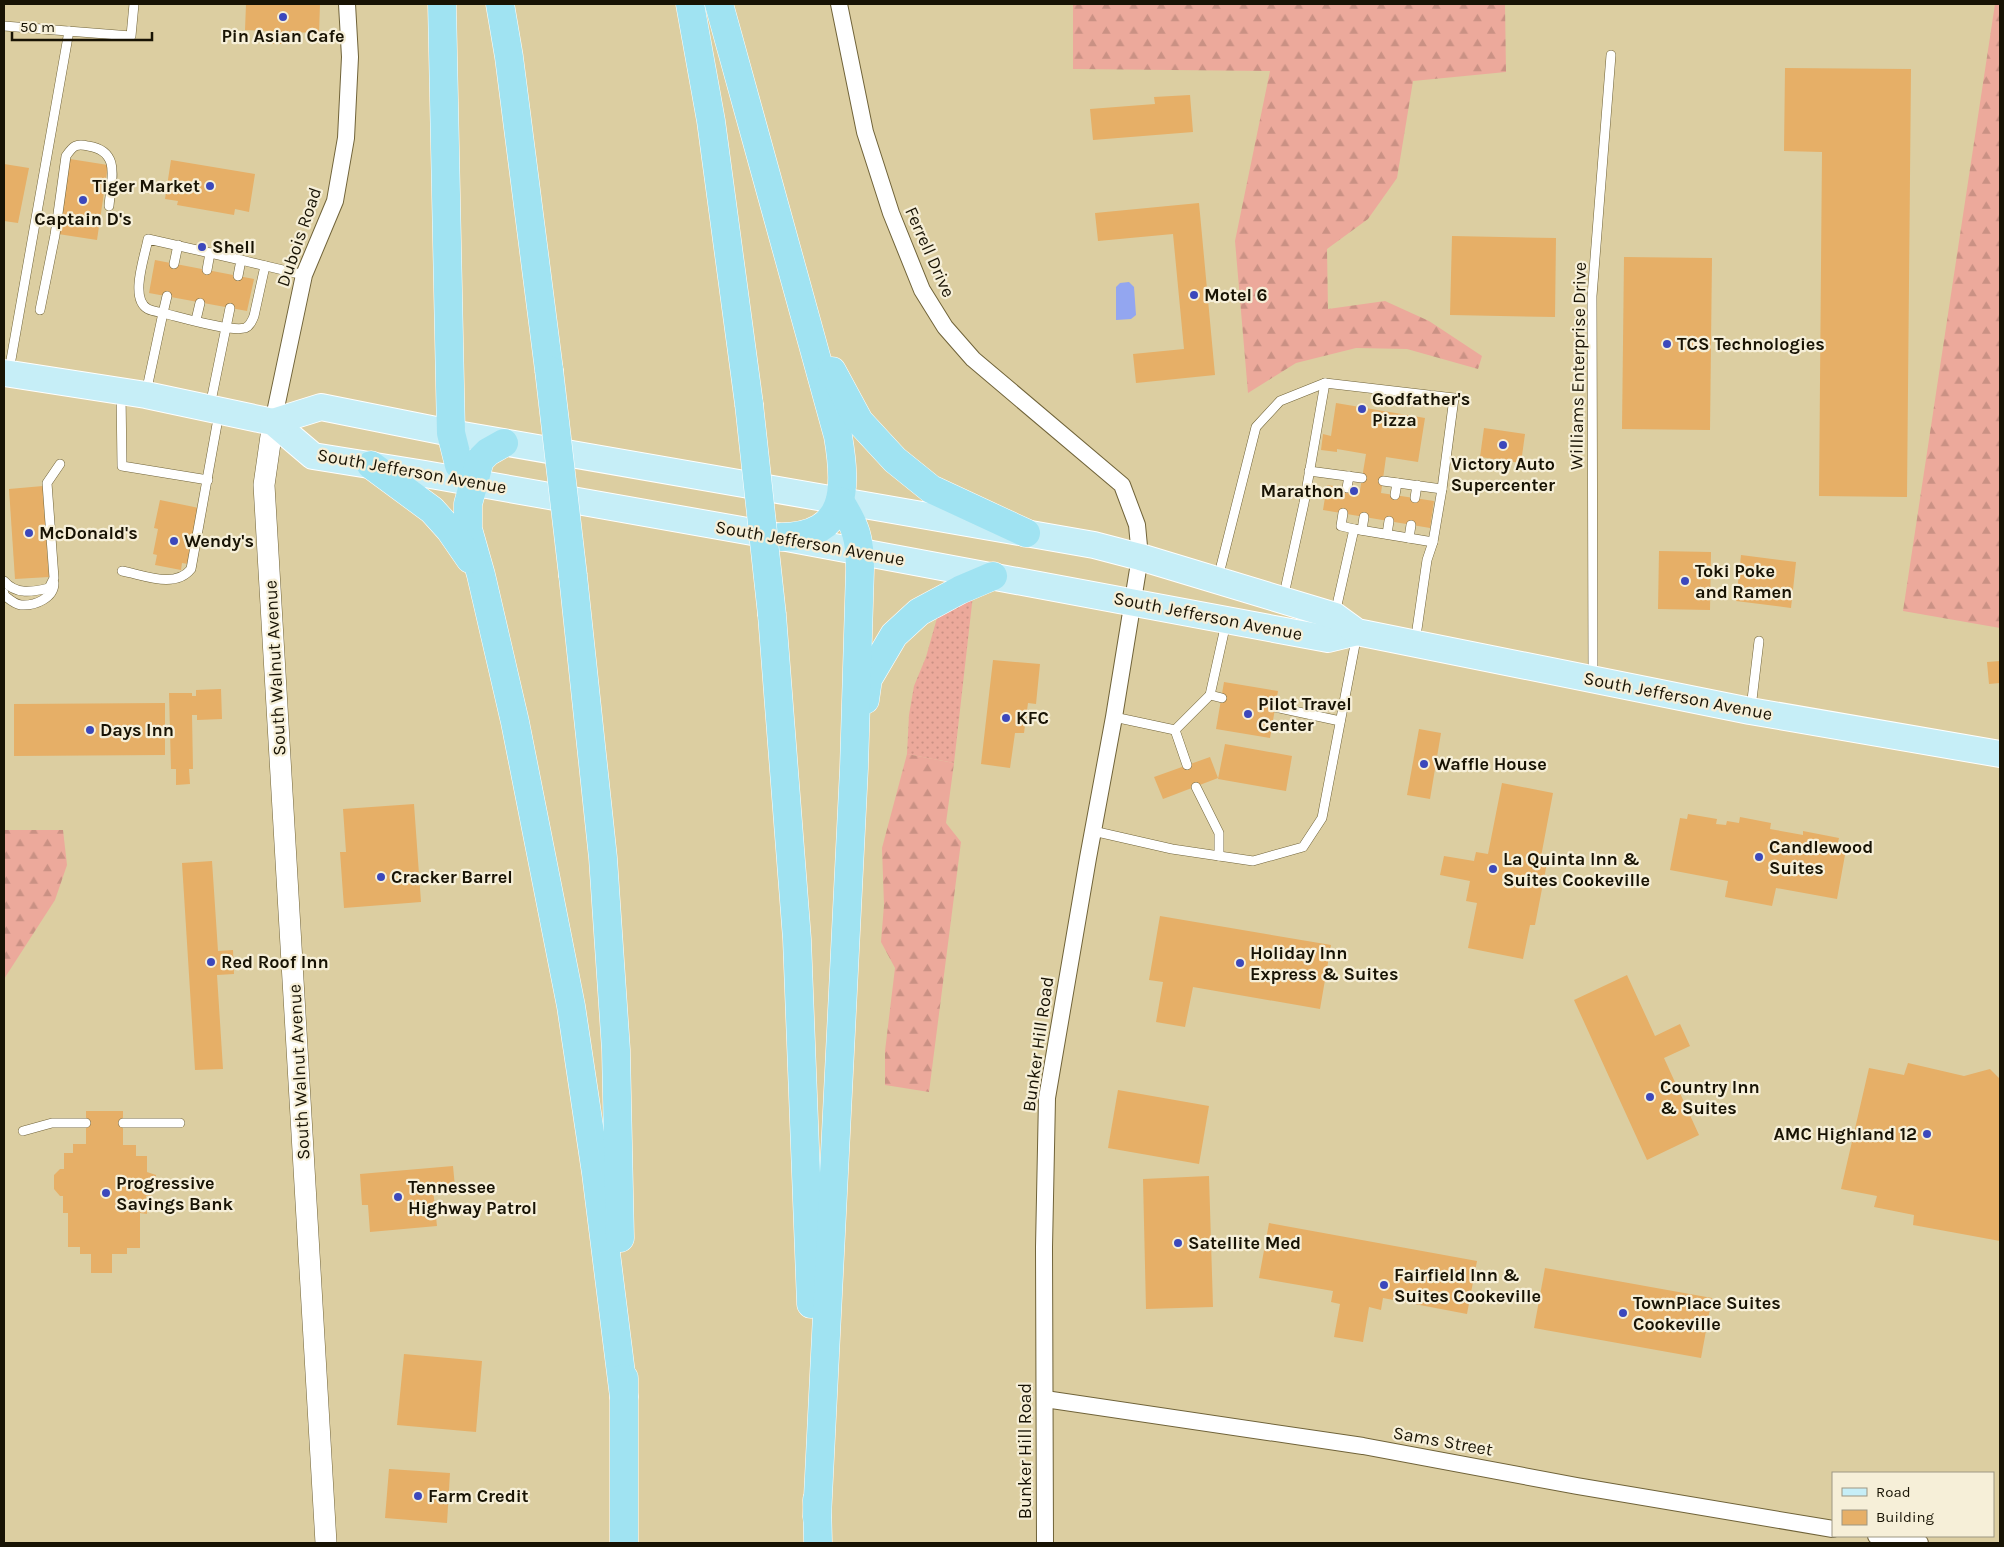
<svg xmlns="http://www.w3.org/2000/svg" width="2004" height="1547" viewBox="0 0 2004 1547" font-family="Karla,sans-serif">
	<defs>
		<pattern id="grass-dots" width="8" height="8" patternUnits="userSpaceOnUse" patternTransform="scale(1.25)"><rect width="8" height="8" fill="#eca99b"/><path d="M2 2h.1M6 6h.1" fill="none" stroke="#ca9184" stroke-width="1.8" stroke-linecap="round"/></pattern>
		<pattern id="forest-firs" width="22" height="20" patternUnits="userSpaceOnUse" patternTransform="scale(1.25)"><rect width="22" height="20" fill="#eca99b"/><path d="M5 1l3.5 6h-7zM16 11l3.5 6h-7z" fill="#ca9184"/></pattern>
	</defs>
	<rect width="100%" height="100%" fill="#dccea1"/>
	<path fill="url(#grass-dots)" d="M973,595L954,763L907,754L909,715L914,686L926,657L937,618L948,607Z"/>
	<g fill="url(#forest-firs)">
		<path d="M1073,4H1505L1506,72L1413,81L1397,178L1368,219L1327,249L1328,309L1385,301L1429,321L1482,356L1478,369L1407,349L1356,348L1296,363L1248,393L1235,241L1270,71L1073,69Z"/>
		<path d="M1995,4H2000V628L1903,611Z"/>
		<path d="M907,754L954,763L946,823L961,842L929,1092L885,1085V1051L895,968L881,942L884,905L882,848Z"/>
		<path d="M4,830H63L67,865L55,900L4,979Z"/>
	</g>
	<path fill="#93a6f0" d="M1129,282L1134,287L1136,315L1131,319L1116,320V287L1120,283Z"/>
	<g fill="#e6af67">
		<path d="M246,4H320L319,33L286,32L285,44H271V31L245,30Z"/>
		<path d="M1785,68L1911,69L1907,497L1819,496L1822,152L1784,151Z"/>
		<path d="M1190,95L1193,132L1093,140L1090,109L1155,104L1154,97Z"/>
		<path d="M70,159L108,165L97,240L58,234Z"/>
		<path d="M171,160L255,174L249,212L235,209L234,215L177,205L178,201L165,199Z"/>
		<path d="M4,164L29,168L18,223L4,221Z"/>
		<path d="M1199,203L1215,375L1136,383L1133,354L1184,349L1173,234L1098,241L1095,213Z"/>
		<path d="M1452,236L1556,238L1555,317L1450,315Z"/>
		<path d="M1624,257L1712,258L1710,430L1622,429Z"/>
		<path d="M155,260L254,279L247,311L149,293Z"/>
		<path d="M1336,403L1425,418L1418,462L1386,457L1381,493L1434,501L1430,528L1323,510L1327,485L1360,490L1366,454L1337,449V452L1321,450L1323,434L1331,436Z"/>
		<path d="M1484,428L1525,434L1521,463L1480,457Z"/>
		<path d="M43,486L49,577L15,579L9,489Z"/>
		<path d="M160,500L199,508L188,564L182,563L181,570L155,565L157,555L153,554L158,529L154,528Z"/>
		<path d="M1659,551L1711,552L1710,610L1658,609Z"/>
		<path d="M1741,555L1796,562L1791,608L1736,601Z"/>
		<path d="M993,660L1040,664L1036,704L1028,703L1024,733H1015L1010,768L981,764Z"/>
		<path d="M2000,661V683L1989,684L1987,662Z"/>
		<path d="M1224,682L1278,691L1270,738L1216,729Z"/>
		<path d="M221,689L222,719L197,720V715H192L193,769H189L190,784L176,785V769H171L169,693H192V696H196V690Z"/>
		<path d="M165,703V755L14,756V704Z"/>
		<path d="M1419,729L1441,733L1430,799L1407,795Z"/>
		<path d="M1225,744L1292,756L1286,791L1218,779Z"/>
		<path d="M1210,757L1218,778L1163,799L1154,777Z"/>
		<path d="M1502,783L1553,793L1540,862L1547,863L1535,925H1530L1523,959L1468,948L1477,903L1466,901L1470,881L1440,875L1444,856L1474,861L1476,852L1488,854Z"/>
		<path d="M414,804L421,902L344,908L340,852H346L343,809Z"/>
		<path d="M1688,814L1717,819L1716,824L1726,825L1727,821L1739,823L1740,817L1771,823L1770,829L1803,835V831L1839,838L1838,842L1847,844L1837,899L1776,888L1772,906L1725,897L1728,881L1670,870L1680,818L1687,819Z"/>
		<path d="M212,861L218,951L233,950L234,974L217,975L223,1069L195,1070L182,863Z"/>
		<path d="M1160,916L1331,945L1320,1009L1193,987L1185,1027L1156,1022L1163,982L1149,980Z"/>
		<path d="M1627,975L1655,1036L1680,1024L1690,1046L1664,1058L1699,1135L1647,1160L1574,1000Z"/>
		<path d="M1908,1063L1964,1076L1990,1069L2000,1079V1241L1913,1225L1914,1215L1874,1207L1877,1196L1841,1189L1869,1068L1904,1075Z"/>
		<path d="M1118,1090L1209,1106L1199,1164L1108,1148Z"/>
		<path d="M86,1111H123V1145H136V1156H147V1172L156,1175V1191L150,1196H146L147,1214L140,1213V1248H127V1254H112V1273H91V1254H80V1247H68V1213H63V1196H60L54,1189V1175L60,1169H64V1153H73V1144H86Z"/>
		<path d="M453,1166L455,1187L433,1189L437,1226L370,1232L368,1205H362L360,1174Z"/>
		<path d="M1209,1176L1213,1307L1146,1309L1143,1179Z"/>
		<path d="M1269,1223L1477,1261L1467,1314L1383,1298L1381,1310L1369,1307L1363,1342L1334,1337L1340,1304L1331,1302L1333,1291L1259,1278Z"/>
		<path d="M1545,1268L1712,1298L1701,1358L1534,1328Z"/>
		<path d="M404,1354L482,1361L476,1432L397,1425Z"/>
		<path d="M389,1469L450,1473L447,1523L385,1518Z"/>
	</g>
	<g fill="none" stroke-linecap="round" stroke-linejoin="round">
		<g stroke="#706339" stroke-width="10">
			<g id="service">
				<path d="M4,26L131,36L134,4"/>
				<path d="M241,260L304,275"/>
				<path d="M174,264L178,245"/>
				<path d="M207,270L210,253"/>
				<path d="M167,296L163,313C180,317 230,332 245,328C250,326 252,321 254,316L265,266"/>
				<path d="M40,310L55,235L66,156C73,146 76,143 88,146C122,151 111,181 109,206"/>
				<path d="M196,320L200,303"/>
				<path d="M9,371L69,31"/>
				<path d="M121,393L122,466L208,480"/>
				<path d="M146,393L163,313C159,312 152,311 148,309C129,299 145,256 148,239L241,260L238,276"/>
				<path d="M210,406L230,308"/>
				<path d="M1309,471L1362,478"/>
				<path d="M1383,481L1442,489"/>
				<path d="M1347,488L1349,476"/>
				<path d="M1395,495L1397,483"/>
				<path d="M1415,498L1417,485"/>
				<path d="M1343,513L1341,526L1354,529"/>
				<path d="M1362,530L1364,517"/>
				<path d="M1387,534L1389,521"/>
				<path d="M1409,538L1411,525"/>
				<path d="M122,571C144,575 175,589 191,569L219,413"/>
				<path d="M1218,578L1256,427L1280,401L1325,383L1454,398L1442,489L1433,542L1427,560L1415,643"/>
				<path d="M4,581C16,595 32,592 49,588L54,578L47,483L60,464"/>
				<path d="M4,593V595C9,599 14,604 21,605C35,606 54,598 54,583"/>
				<path d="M1283,599L1304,503L1325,383"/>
				<path d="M1335,614L1354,529L1433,542"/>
				<path d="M1593,676L1592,296L1611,55"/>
				<path d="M1210,695L1222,698"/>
				<path d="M1275,707L1340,721"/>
				<path d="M1751,708L1759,641"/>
				<path d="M1114,717L1175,730L1210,695L1226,623"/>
				<path d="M1175,730L1187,765"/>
				<path d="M1196,787L1219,833V856"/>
				<path d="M1093,831L1172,849L1253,861L1303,847L1322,818L1357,634"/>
				<path d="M123,1123H180"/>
				<path d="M23,1131L52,1123H86"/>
			</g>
		</g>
		<g stroke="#706339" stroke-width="18">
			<g id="minor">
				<path d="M839,4L865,132L891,213L922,290L945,327L973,359L1122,485L1137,525L1140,557L1114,717L1088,858L1047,1098L1044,1247L1045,1543"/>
				<path d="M273,422L304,275L335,201L346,138L350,57L347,4"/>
				<path d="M1045,1399L1363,1446L1577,1486L1833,1529"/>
				<path d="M1876,1536L1920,1543"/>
			</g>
		</g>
		<g stroke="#706339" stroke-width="22">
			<path id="tertiary" d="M273,422L264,485L326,1543"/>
		</g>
		<g stroke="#fff" stroke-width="28">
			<g id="primary">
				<path d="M4,373L146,395L273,422L313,456L425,474L781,537L1328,639L1357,632"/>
				<path d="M273,422L321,407L451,433L1094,545L1140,557L1335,616L1357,632L1750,711L2000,754"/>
			</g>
		</g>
		<g stroke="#fff" stroke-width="29">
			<g id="motorway">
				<path d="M442,4L451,433L459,465L474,482"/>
				<path d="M500,4L509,57L549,370"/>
				<path d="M690,4L711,121L749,404"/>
				<path d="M719,4L838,436C847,489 848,536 781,537"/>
				<path d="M832,371L859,421L895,460L931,489L1026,533"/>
				<path d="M504,443L488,452L480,460L468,504V529L481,575L515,722L571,1006L596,1173L624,1397"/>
				<path d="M371,465L432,510L450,530L470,559"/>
				<path d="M573,576L603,858L616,1050L620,1238"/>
				<path d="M772,615L797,939L811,1304"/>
				<path d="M865,700L868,679L894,635L919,612L960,590L993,576"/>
				<path d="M624,1378V1543"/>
				<path d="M817,1500L818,1543"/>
				<path d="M817,1517L854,768L860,569C860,538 856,527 840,501"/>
			</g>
		</g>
		<use href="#service" stroke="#fff" stroke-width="9"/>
		<use href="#minor" stroke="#fff" stroke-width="16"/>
		<use href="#tertiary" stroke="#fff" stroke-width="21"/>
		<use href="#primary" stroke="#c6eef7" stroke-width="26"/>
		<use href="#motorway" stroke="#a0e3f2" stroke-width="28"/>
		<g stroke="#fff" stroke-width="29" stroke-linecap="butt">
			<g id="motorway-bridge">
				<path d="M549,370L573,576"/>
				<path d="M749,404L772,615"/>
			</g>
		</g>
		<use href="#motorway-bridge" stroke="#a0e3f2" stroke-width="28"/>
	</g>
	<g fill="#3c48bc" stroke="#f6efd8" stroke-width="2">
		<circle cx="283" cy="17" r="5"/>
		<circle cx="210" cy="186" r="5"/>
		<circle cx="83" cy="200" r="5"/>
		<circle cx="202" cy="247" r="5"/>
		<circle cx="1194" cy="295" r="5"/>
		<circle cx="1667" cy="344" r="5"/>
		<circle cx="1362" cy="409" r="5"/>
		<circle cx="1503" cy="445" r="5"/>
		<circle cx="1354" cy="491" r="5"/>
		<circle cx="29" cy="533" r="5"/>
		<circle cx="174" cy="541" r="5"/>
		<circle cx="1685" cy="581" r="5"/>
		<circle cx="1248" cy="714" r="5"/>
		<circle cx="1006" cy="718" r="5"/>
		<circle cx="90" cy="730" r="5"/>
		<circle cx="1424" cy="764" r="5"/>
		<circle cx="1759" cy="857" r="5"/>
		<circle cx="1493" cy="869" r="5"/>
		<circle cx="381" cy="877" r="5"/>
		<circle cx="211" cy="962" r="5"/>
		<circle cx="1240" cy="963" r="5"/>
		<circle cx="1650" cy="1097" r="5"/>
		<circle cx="1927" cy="1134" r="5"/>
		<circle cx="106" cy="1193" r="5"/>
		<circle cx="398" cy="1197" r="5"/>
		<circle cx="1178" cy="1243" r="5"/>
		<circle cx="1384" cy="1285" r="5"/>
		<circle cx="1623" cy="1313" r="5"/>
		<circle cx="418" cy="1496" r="5"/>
	</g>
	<g text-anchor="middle" stroke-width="4.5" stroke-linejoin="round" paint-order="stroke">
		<g font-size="18" font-weight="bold" fill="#181304" stroke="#f6efd8" text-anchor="start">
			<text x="283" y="42" text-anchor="middle">Pin Asian Cafe</text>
			<text x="200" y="192" text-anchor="end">Tiger Market</text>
			<text x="83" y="225" text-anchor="middle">Captain D's</text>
			<text x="212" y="253">Shell</text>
			<text x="1204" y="301">Motel 6</text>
			<text x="1677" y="350">TCS Technologies</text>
			<text x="1372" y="405">Godfather's<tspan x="1372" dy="21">Pizza</tspan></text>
			<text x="1503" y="470" text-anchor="middle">Victory Auto<tspan x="1503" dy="21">Supercenter</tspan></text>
			<text x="1344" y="497" text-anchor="end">Marathon</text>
			<text x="39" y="539">McDonald's</text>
			<text x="184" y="547">Wendy's</text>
			<text x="1695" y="577">Toki Poke<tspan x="1695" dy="21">and Ramen</tspan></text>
			<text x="1258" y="710">Pilot Travel<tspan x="1258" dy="21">Center</tspan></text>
			<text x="1016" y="724">KFC</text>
			<text x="100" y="736">Days Inn</text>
			<text x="1434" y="770">Waffle House</text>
			<text x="1769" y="853">Candlewood<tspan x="1769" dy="21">Suites</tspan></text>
			<text x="1503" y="865">La Quinta Inn &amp;<tspan x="1503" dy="21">Suites Cookeville</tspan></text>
			<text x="391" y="883">Cracker Barrel</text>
			<text x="1250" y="959">Holiday Inn<tspan x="1250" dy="21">Express &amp; Suites</tspan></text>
			<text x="221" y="968">Red Roof Inn</text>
			<text x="1660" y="1093">Country Inn<tspan x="1660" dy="21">&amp; Suites</tspan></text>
			<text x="1917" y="1140" text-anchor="end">AMC Highland 12</text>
			<text x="116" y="1189">Progressive<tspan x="116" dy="21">Savings Bank</tspan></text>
			<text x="408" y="1193">Tennessee<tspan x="408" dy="21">Highway Patrol</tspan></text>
			<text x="1188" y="1249">Satellite Med</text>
			<text x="1394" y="1281">Fairfield Inn &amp;<tspan x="1394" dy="21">Suites Cookeville</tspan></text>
			<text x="1633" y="1309">TownPlace Suites<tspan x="1633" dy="21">Cookeville</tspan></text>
			<text x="428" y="1502">Farm Credit</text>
		</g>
		<g font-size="18" fill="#181304" stroke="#f6efd8">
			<text transform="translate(299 237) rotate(-71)" y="6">Dubois Road</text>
			<text transform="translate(930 252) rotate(66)" y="6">Ferrell Drive</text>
			<text transform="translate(1578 366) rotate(-89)" y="6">Williams Enterprise Drive</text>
			<text transform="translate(412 471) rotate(10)" y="6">South Jefferson Avenue</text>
			<text transform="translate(810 543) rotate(10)" y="6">South Jefferson Avenue</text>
			<text transform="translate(1208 616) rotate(11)" y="6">South Jefferson Avenue</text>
			<text transform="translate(275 668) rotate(-93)" y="6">South Walnut Avenue</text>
			<text transform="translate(1678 696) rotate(11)" y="6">South Jefferson Avenue</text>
			<text transform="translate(1038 1044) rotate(-82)" y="6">Bunker Hill Road</text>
			<text transform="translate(299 1072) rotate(-93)" y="6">South Walnut Avenue</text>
			<text transform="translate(1443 1441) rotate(10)" y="6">Sams Street</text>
			<text transform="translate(1025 1451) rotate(-90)" y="6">Bunker Hill Road</text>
		</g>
	</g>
	<rect width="2004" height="1547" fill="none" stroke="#181304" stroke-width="10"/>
	<rect x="1832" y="1472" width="162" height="65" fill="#f6efd8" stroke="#9d9783"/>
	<rect x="1842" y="1488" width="25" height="8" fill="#c6eef7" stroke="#9d9783"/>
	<text x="1876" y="1497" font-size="15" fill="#181304">Road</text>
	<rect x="1842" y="1510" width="25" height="15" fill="#e6af67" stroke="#9d9783"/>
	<text x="1876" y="1522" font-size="15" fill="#181304">Building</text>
	<path d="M12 32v8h140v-8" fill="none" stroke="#181304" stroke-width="2.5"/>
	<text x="20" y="32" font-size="15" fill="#181304" stroke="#f6efd8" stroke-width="4" paint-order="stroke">50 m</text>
</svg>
